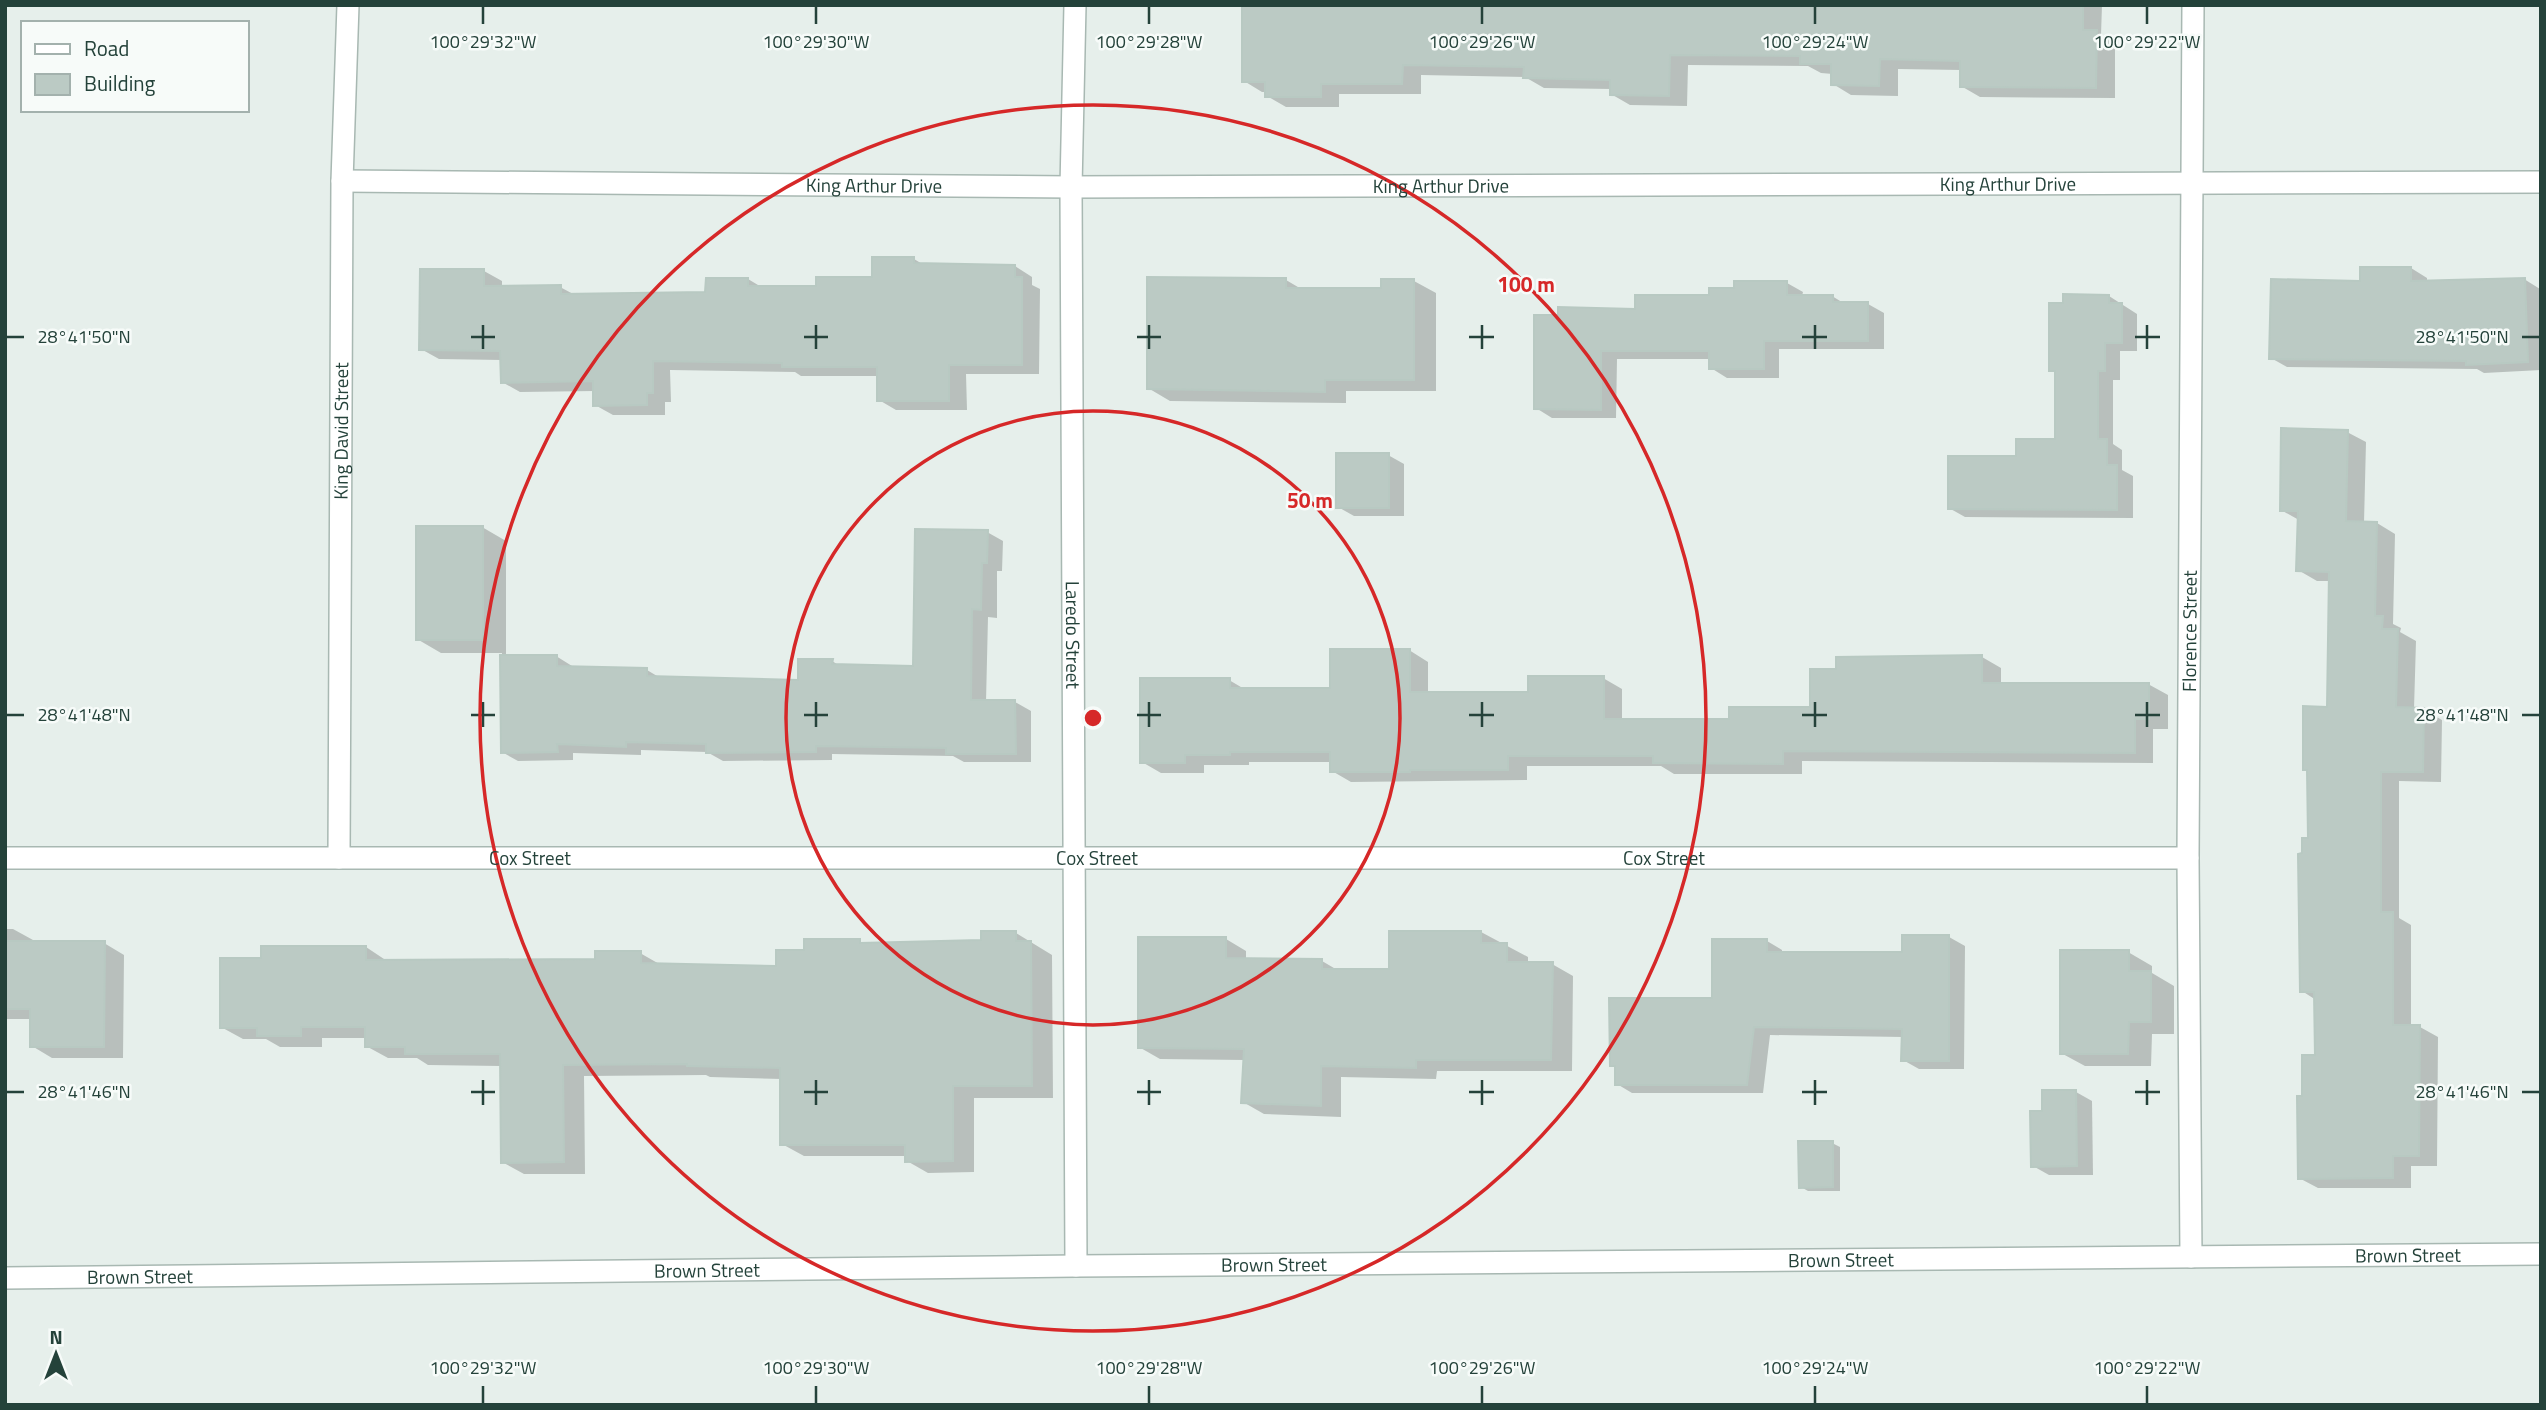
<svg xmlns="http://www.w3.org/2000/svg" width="2546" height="1410" viewBox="0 0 2546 1410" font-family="'Titillium Web',sans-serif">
	<rect width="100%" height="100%" fill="#e6efeb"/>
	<g fill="#0003">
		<path d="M1244,5H2102L2101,35L2115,43V98L1980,97L1961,86V70L1898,69V96L1851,95L1833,84V74L1821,73L1808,66L1688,65L1687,106L1630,105L1611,94L1612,89L1544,88L1525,77L1421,75V94H1339V107H1286L1267,96V92H1262L1244,81Z"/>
		<path d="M914,259L924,265L1015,266L1032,277V285L1040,289L1039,374H966L967,410H896L879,400L878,376H801L795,372L670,370L671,402H665V415H613L595,405V391L520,392L502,382V360L439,359L421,349L484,271L502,281V288L560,287L575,295L707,294L748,279L763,288H818L873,279Z"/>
		<path d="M2411,268L2427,278V283L2524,279L2540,289L2541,370L2484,373L2477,369L2287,367L2271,358L2362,283Z"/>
		<path d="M1286,280L1303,290H1383L1414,281L1436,293V391H1346V403L1170,401L1148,388Z"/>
		<path d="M1787,283L1803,292L1802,296H1832L1845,304H1868L1884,313V349H1779V378H1727L1711,368V359H1617L1616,418H1552L1536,408L1637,311L1711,297L1735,290Z"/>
		<path d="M2109,296L2137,314V351H2120V380H2113V444L2122,450V470L2133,476V518L1965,517L1949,508L2018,457L2057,440V373L2051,370Z"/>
		<path d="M2347,432L2366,442L2364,523H2377L2395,534L2393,624L2401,628L2400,632L2416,641L2414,709H2423L2442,720L2441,782L2399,781V918L2411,925V1027H2420L2438,1037L2437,1166H2411V1188H2318L2299,1178L2303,1098L2317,1057L2316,1000L2302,991L2303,855L2310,840L2309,772L2305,769L2329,708L2331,581H2317L2298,570L2299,520L2281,510Z"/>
		<path d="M1388,455L1404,464V516H1354L1338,507Z"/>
		<path d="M482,527L506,541V656H556L572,666V668L647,670L662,679L800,682L832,661L840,666L914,667L987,532L1003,541L1002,571H997V618L988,617L986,702H1015L1031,711V762H964L953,756L832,754V760L723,761L707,752L641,750V755L573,753V760L518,761L502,752V653H441L417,639Z"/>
		<path d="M1409,650L1428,662V694H1530L1603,678L1622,689V721H1731L1812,709L1838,671L1982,657L2001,668V684H2148L2168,695V729H2153V763L1802,761V774H1674L1661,766H1527V780L1351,782L1332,771V762H1249V765H1204V773H1161L1142,762L1229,680L1246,690H1332Z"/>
		<path d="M5,929H13L33,940V943H104L124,955L123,1058H52L32,1046V1019H5Z"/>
		<path d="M1481,932L1528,957V964H1552L1573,976L1572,1071H1437L1436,1079L1341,1077V1117L1264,1114L1243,1102L1245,1060L1160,1059L1139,1047L1226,939L1246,951V960L1322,961L1339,971H1390Z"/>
		<path d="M982,933H1016L1052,955L1053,1098H974V1172L928,1173L907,1161V1156H804L782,1144V1079L710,1077L706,1075L584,1076L585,1174H524L502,1162L501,1066L428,1065L417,1058H388L366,1046V1038H322V1047H280L266,1039H243L221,1027L263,960L366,947L387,961H596L640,953L661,965L778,968L806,951L859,941L867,945L982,942Z"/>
		<path d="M1949,937L1965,946L1964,1069H1919L1903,1060V1037L1770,1035L1763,1093H1632L1617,1084V1068L1612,1065L1714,1000L1767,941L1782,950V954H1904Z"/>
		<path d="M2128,952L2152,966V973L2174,986V1034H2152L2151,1066H2085L2061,1053Z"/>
		<path d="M2076,1092L2092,1101L2093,1175H2049L2033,1166L2043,1113Z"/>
		<path d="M1832,1143L1840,1147V1191H1808L1801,1187Z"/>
	</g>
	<g fill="#bbcac4" stroke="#b8c9c2" stroke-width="2">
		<path d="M1242,5H2083V30H2097L2096,88L1960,87V61L1880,59L1879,86L1831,85V64H1800V56L1670,55L1669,96L1610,95V80L1523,78L1524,67L1403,65L1402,84H1321V97H1265V82H1242Z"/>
		<path d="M872,257H914V263L1015,265V277H1022V365H949V401H877V367H782V363L653,361V393H647V405L593,406V381L501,383L500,351L419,350L420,269H484V286L561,285V294L705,292L706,278H748V286H816V277H872Z"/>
		<path d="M2360,267H2411V281L2525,278L2528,362L2466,365V361L2269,359L2271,279L2360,281Z"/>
		<path d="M1147,277L1286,278V288H1381V279H1414V380H1325V392L1147,389Z"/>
		<path d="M1734,281H1787V295H1833V302H1868V341H1764V369H1709V351H1601V410L1534,409V315H1558V307L1635,309V295H1709V288H1734Z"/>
		<path d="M2063,294L2109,295V303H2122V343H2105V371H2098V439H2107V465H2117V510L1948,509V456H2016V439H2055V371H2049V303H2063Z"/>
		<path d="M2281,428L2348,430L2346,521L2377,522L2375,616H2383L2382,629H2398L2396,707L2424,708L2423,772H2381V912H2393V1025H2420L2419,1156H2393V1178L2298,1179L2297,1096H2302V1055H2315L2314,992H2300L2298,854L2302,853V838H2308L2307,770H2303V706L2327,707L2329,572L2296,571L2298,511H2280Z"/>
		<rect x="1336" y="453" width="53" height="55"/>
		<rect x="416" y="526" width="67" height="114"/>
		<path d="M915,529L988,530L987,563H982L981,610L972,609L971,700H1015L1016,754H946V748L816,746V752L706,753V744L626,742V747L557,744L558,752L501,753L500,655H557V666L647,668V676L798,680V659H833L832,664L913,666Z"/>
		<path d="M1330,649H1410V692H1528V676H1604V719H1729V707H1810V669H1836V657L1982,655V683H2149V719H2135V753L1783,751V764L1653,763V756H1508V770H1410V772H1330V752H1230V755H1185V763H1140V678H1230V688H1330Z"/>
		<path d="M981,931H1016V941H1031L1032,1086H953V1161L905,1162V1145H780V1068L687,1066V1064L563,1065L564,1162L501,1163L500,1054H405V1047H365V1027H301V1036H257V1028H220V958H261V946H366V960L595,959V951H641V963L776,966V950H804V939H860V943L981,940Z"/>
		<path d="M1389,931H1481V943H1507V962H1553L1551,1060H1416V1068L1321,1066V1106L1241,1103L1244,1049L1138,1048V937H1226V958L1322,959V969H1389Z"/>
		<path d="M1902,935H1949V1061H1901L1902,1029L1754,1027L1747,1085H1615V1066H1610L1609,998H1712V939H1767V952H1902Z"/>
		<path d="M5,941H105L104,1047H30V1009H5Z"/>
		<path d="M2060,950H2129V971H2151V1022H2129L2128,1054H2060Z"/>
		<path d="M2042,1090H2076L2077,1166L2031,1167L2030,1111H2042Z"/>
		<path d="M1798,1141H1833V1187L1799,1188Z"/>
	</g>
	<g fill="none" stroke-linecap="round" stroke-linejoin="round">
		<g stroke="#a8b8b2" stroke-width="24">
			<g id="street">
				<path id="s1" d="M1075,5L1071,187L1076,1266"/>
				<path id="s2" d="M342,181L1071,187L2541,182"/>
				<path id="s3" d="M5,858H2188"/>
				<path id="s4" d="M339,858L342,181L348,5"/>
				<path id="s5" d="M2191,1257L2188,858L2193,5"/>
				<path id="s6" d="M5,1278L1076,1266L2541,1254"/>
			</g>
		</g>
		<use href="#street" stroke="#fff" stroke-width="21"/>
	</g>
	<path fill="none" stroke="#24423a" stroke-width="2.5" d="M483,7V24M816,7V24M1149,7V24M1482,7V24M1815,7V24M2147,7V24M483,325V349M816,325V349M1149,325V349M1482,325V349M1815,325V349M2147,325V349M7,337H24M471,337H495M804,337H828M1137,337H1161M1469,337H1494M1802,337H1827M2135,337H2160M2522,337H2539M483,702V727M816,702V727M1149,702V727M1482,702V727M1815,702V727M2147,702V727M7,715H24M471,715H495M804,715H828M1137,715H1161M1469,715H1494M1802,715H1827M2135,715H2160M2522,715H2539M483,1080V1105M816,1080V1105M1149,1080V1105M1482,1080V1105M1815,1080V1105M2147,1080V1105M7,1092H24M471,1092H495M804,1092H828M1137,1092H1161M1469,1092H1494M1802,1092H1827M2135,1092H2160M2522,1092H2539M483,1386V1403M816,1386V1403M1149,1386V1403M1482,1386V1403M1815,1386V1403M2147,1386V1403"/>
	<g fill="none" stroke="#d62828" stroke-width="3.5">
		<circle cx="1093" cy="718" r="307"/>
		<circle cx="1093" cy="718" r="613"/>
	</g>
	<g text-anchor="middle" stroke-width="5" stroke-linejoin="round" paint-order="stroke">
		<g font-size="19" fill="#24423a" stroke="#f7fbf9">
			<text dy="7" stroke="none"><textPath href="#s2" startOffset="1666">King Arthur Drive</textPath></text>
			<text dy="7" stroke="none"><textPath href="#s2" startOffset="532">King Arthur Drive</textPath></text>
			<text dy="7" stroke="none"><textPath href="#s2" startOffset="1099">King Arthur Drive</textPath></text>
			<text dy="7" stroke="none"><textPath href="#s4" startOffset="427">King David Street</textPath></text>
			<text dy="7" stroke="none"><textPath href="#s5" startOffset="626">Florence Street</textPath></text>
			<text dy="7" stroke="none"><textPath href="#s1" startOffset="630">Laredo Street</textPath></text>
			<text dy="7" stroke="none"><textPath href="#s3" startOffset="1092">Cox Street</textPath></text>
			<text dy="7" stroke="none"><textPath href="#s3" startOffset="1659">Cox Street</textPath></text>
			<text dy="7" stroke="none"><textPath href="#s3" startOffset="525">Cox Street</textPath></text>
			<text dy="7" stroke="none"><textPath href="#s6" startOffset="2403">Brown Street</textPath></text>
			<text dy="7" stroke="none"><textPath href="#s6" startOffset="1836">Brown Street</textPath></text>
			<text dy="7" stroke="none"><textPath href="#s6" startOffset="1269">Brown Street</textPath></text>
			<text dy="7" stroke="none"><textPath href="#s6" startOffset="702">Brown Street</textPath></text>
			<text dy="7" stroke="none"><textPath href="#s6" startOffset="135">Brown Street</textPath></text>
		</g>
	</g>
	<g font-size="18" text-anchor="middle" fill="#24423a" stroke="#f7fbf9" stroke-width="5" stroke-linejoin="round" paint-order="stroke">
		<text x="483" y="48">100°29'32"W</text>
		<text x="816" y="48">100°29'30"W</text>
		<text x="1149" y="48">100°29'28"W</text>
		<text x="1482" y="48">100°29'26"W</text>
		<text x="1815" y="48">100°29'24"W</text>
		<text x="2147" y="48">100°29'22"W</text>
		<text x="84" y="343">28°41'50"N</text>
		<text x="2462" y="343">28°41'50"N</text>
		<text x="84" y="721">28°41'48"N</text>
		<text x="2462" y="721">28°41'48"N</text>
		<text x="84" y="1098">28°41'46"N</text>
		<text x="2462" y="1098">28°41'46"N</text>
		<text x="483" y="1374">100°29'32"W</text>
		<text x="816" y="1374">100°29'30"W</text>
		<text x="1149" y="1374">100°29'28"W</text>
		<text x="1482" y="1374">100°29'26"W</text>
		<text x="1815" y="1374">100°29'24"W</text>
		<text x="2147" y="1374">100°29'22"W</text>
	</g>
	<circle cx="1093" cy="718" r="10" fill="#d62828" stroke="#f7fbf9" stroke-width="3.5"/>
	<g font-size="21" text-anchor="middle" font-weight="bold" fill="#d62828" stroke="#f7fbf9" stroke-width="5" stroke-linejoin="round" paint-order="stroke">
		<text x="1526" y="292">100 m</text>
		<text x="1310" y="508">50 m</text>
	</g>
	<rect width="2546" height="1410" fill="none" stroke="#24423a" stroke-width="14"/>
	<rect x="21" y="21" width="228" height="91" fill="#f7fbf9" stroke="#a3b1ad" stroke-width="2"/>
	<rect x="35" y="44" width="35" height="10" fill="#ffffff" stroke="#a3b1ad" stroke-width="2"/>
	<text x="84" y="56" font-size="21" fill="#24423a">Road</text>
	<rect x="35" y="74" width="35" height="21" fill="#bbcac4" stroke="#a3b1ad" stroke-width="2"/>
	<text x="84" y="91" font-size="21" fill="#24423a">Building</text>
	<g transform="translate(56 1354)" stroke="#f7fbf9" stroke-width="5" paint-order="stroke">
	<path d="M0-5L12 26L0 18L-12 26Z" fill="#24423a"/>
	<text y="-10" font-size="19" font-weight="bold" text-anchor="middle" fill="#24423a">N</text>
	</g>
</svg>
